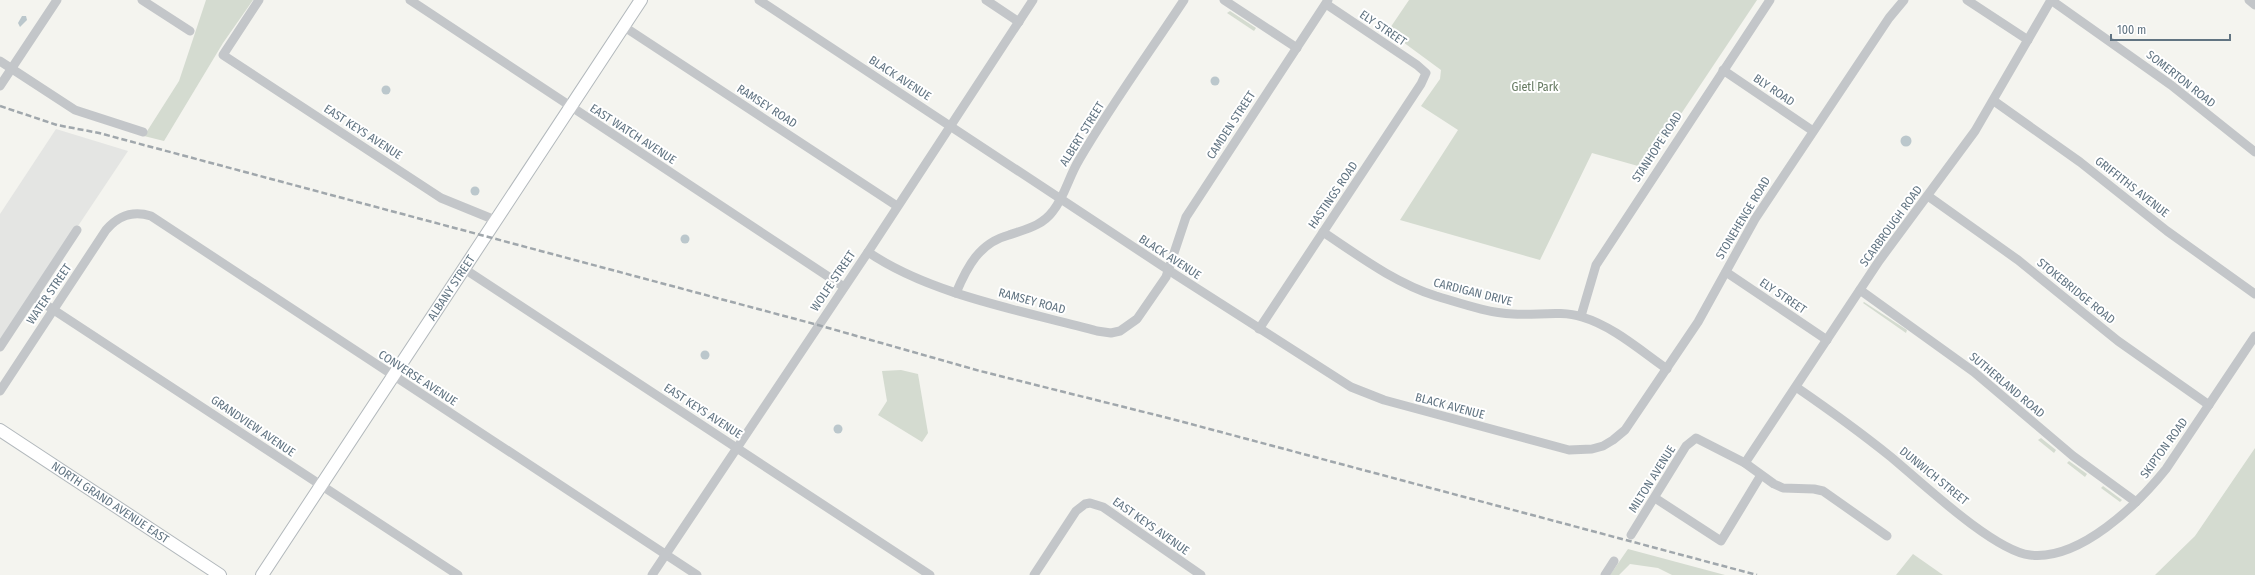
<svg xmlns="http://www.w3.org/2000/svg" width="2255" height="575" viewBox="0 0 2255 575" font-family="'Fira Sans Condensed',sans-serif">
	<rect width="100%" height="100%" fill="#f4f4ef"/>
	<path fill="#e4e5e3" d="M56,129L128,151L0,343V214Z"/>
	<g fill="#d4dbd0">
		<path d="M206,0H253L223,43L164,141L144,136L179,81Z"/>
		<path d="M1409,0H1757L1645,168L1592,153L1540,260L1400,220L1458,130L1421,106L1440,79L1441,70L1388,31Z"/>
		<path d="M1230,11L1256,28L1254,31L1227,13Z"/>
		<path d="M1864,302L1907,330L1906,333L1863,303Z"/>
		<path d="M901,370L918,374L928,433L922,442L878,415L887,401L882,371Z"/>
		<path d="M2041,438L2056,450L2054,453L2038,440Z"/>
		<path d="M2255,448V575H2155L2195,536Z"/>
		<path d="M2069,461L2087,474L2085,477L2067,463Z"/>
		<path d="M2103,486L2122,500L2120,502L2101,488Z"/>
		<path d="M1628,549L1725,575H1672L1658,568L1630,564L1619,575H1610Z"/>
		<path d="M1913,554L1943,575H1896Z"/>
	</g>
	<g fill="#bbc7cc">
		<path d="M22,16H26L27,20L20,27L18,23Z"/>
		<circle cx="1215" cy="81" r="4.5"/>
		<circle cx="386" cy="90" r="4.5"/>
		<circle cx="1906" cy="141" r="5.5"/>
		<circle cx="475" cy="191" r="4.5"/>
		<circle cx="685" cy="239" r="4.5"/>
		<circle cx="705" cy="355" r="4.5"/>
		<circle cx="838" cy="429" r="4.5"/>
	</g>
	<g fill="none" stroke-linecap="round" stroke-linejoin="round">
		<g stroke="#b2b8bc" stroke-width="14">
			<g id="secondary">
				<path id="s1" d="M0,430L220,575"/>
				<path id="s2" d="M262,575L641,0"/>
			</g>
		</g>
		<g stroke="#c3c6c9" stroke-width="9">
			<path d="M142,0L190,31"/>
			<path d="M259,0L223,55L441,198L495,220"/>
			<path d="M410,0L844,287"/>
			<path d="M759,0L1176,275L1351,387L1384,400L1569,450L1592,449L1603,446L1613,440L1625,430L1698,322L1755,219L1889,18L1904,0"/>
			<path d="M986,0L1019,22"/>
			<path d="M1224,0L1297,48"/>
			<path d="M1967,0L2028,40"/>
			<path d="M2051,0L2171,85L2255,152"/>
			<path d="M2249,0L2255,5"/>
			<path d="M623,26L897,206"/>
			<path d="M0,61L75,110L143,132"/>
			<path d="M1723,70L1813,131"/>
			<path d="M0,86L57,0"/>
			<path d="M1994,101L2080,162L2167,231L2255,294"/>
			<path d="M1928,196L2018,260L2118,341L2209,405"/>
			<path d="M1323,232C1359,256 1395,283 1436,296C1460,303 1488,313 1513,314C1535,316 1560,310 1582,317C1613,326 1641,351 1667,369"/>
			<path d="M868,252C931,295 1024,311 1097,331L1111,333L1120,331L1137,319L1166,277L1186,217L1328,0"/>
			<path d="M463,268L930,575"/>
			<path d="M1726,272L1827,340"/>
			<path d="M1860,290L1974,372L2073,456L2136,502"/>
			<path d="M956,293C967,267 979,243 1009,235C1026,229 1042,226 1053,211C1065,196 1069,176 1079,160C1111,105 1149,53 1184,0"/>
			<path d="M34,297L458,575"/>
			<path d="M1581,316L1596,265L1770,0"/>
			<path d="M1259,329L1421,84L1426,73L1417,65L1326,4"/>
			<path d="M0,347L77,230"/>
			<path d="M1796,387C1828,409 1860,432 1891,457C1921,482 1994,551 2030,555C2080,561 2138,504 2166,469L2255,336"/>
			<path d="M0,391L106,230C118,216 132,210 151,216L697,575"/>
			<path d="M1745,463L1879,261L1975,131L2051,0"/>
			<path d="M1655,498L1721,541L1761,475"/>
			<path d="M1631,535L1686,446L1696,438L1745,463L1774,484L1783,488L1814,489L1823,491L1887,536"/>
			<path d="M652,575L868,252L1033,0"/>
			<path d="M1034,575L1076,511L1085,504L1090,503L1103,507L1201,575"/>
			<path d="M1605,575L1614,561"/>
		</g>
		<use href="#secondary" stroke="#fff" stroke-width="12"/>
		<path stroke="#a0a7ac" stroke-width="2.5" stroke-dasharray="6 3" stroke-linecap="butt" d="M0,106L57,125L99,133L818,325L980,371L1172,419L1757,575"/>
	</g>
	<g text-anchor="middle" stroke-width="4" stroke-linejoin="round" paint-order="stroke">
		<g font-size="12" fill="#617482" stroke="#fff">
			<text transform="translate(1383 28) rotate(34)" y="4">ELY STREET</text>
			<text transform="translate(900 78) rotate(33)" y="4">BLACK AVENUE</text>
			<text transform="translate(2181 79) rotate(38)" y="4">SOMERTON ROAD</text>
			<text transform="translate(1774 90) rotate(34)" y="4">BLY ROAD</text>
			<text transform="translate(767 106) rotate(33)" y="4">RAMSEY ROAD</text>
			<text transform="translate(1231 125) rotate(-57)" y="4">CAMDEN STREET</text>
			<text transform="translate(363 132) rotate(33)" y="4">EAST KEYS AVENUE</text>
			<text transform="translate(633 134) rotate(33)" y="4">EAST WATCH AVENUE</text>
			<text transform="translate(1082 134) rotate(-58)" y="4">ALBERT STREET</text>
			<text transform="translate(1657 147) rotate(-57)" y="4">STANHOPE ROAD</text>
			<text transform="translate(2132 187) rotate(38)" y="4">GRIFFITHS AVENUE</text>
			<text transform="translate(1333 195) rotate(-56)" y="4">HASTINGS ROAD</text>
			<text transform="translate(1743 218) rotate(-59)" y="4">STONEHENGE ROAD</text>
			<text transform="translate(1891 226) rotate(-54)" y="4">SCARBROUGH ROAD</text>
			<text transform="translate(1170 257) rotate(33)" y="4">BLACK AVENUE</text>
			<text transform="translate(833 281) rotate(-56)" y="4">WOLFE STREET</text>
			<text dy="4" stroke="none"><textPath href="#s2" startOffset="344">ALBANY STREET</textPath></text>
			<text transform="translate(2076 291) rotate(39)" y="4">STOKEBRIDGE ROAD</text>
			<text transform="translate(1473 292) rotate(14)" y="4">CARDIGAN DRIVE</text>
			<text transform="translate(49 294) rotate(-56)" y="4">WATER STREET</text>
			<text transform="translate(1783 296) rotate(34)" y="4">ELY STREET</text>
			<text transform="translate(1032 301) rotate(15)" y="4">RAMSEY ROAD</text>
			<text transform="translate(418 378) rotate(33)" y="4">CONVERSE AVENUE</text>
			<text transform="translate(2007 385) rotate(40)" y="4">SUTHERLAND ROAD</text>
			<text transform="translate(1450 406) rotate(15)" y="4">BLACK AVENUE</text>
			<text transform="translate(703 411) rotate(33)" y="4">EAST KEYS AVENUE</text>
			<text transform="translate(253 426) rotate(34)" y="4">GRANDVIEW AVENUE</text>
			<text transform="translate(2164 448) rotate(-54)" y="4">SKIPTON ROAD</text>
			<text transform="translate(1934 476) rotate(39)" y="4">DUNWICH STREET</text>
			<text transform="translate(1652 479) rotate(-58)" y="4">MILTON AVENUE</text>
			<text dy="4" stroke="none"><textPath href="#s1" startOffset="132">NORTH GRAND AVENUE EAST</textPath></text>
			<text transform="translate(1151 526) rotate(35)" y="4">EAST KEYS AVENUE</text>
		</g>
		<g font-size="12" fill="#657960" stroke="#fff">
			<text x="1535" y="91">Gietl Park</text>
		</g>
	</g>
	<path d="M2111 34v6h119v-6" fill="none" stroke="#617482" stroke-width="2"/>
	<text x="2117" y="34" font-size="12" fill="#617482" stroke="#ffffff" stroke-width="3" paint-order="stroke">100 m</text>
</svg>
